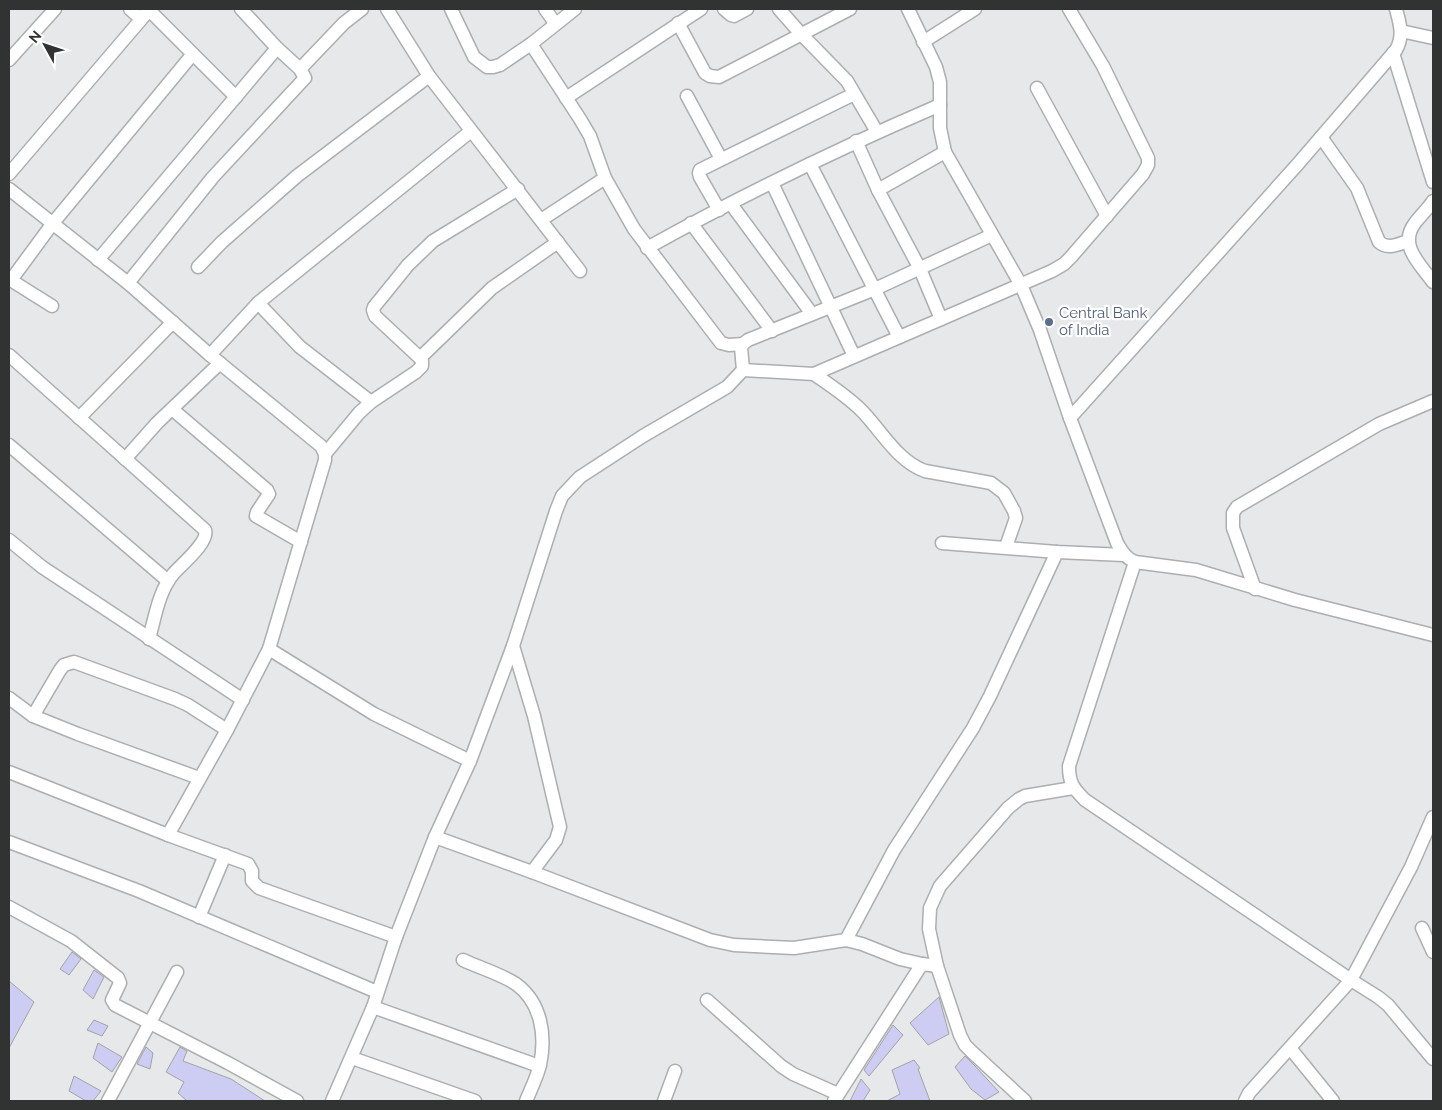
<svg xmlns="http://www.w3.org/2000/svg" width="1442" height="1110" viewBox="0 0 1442 1110" font-family="Raleway,sans-serif">
	<rect width="100%" height="100%" fill="#e6e8ea"/>
	<g fill="#cdcdf4" stroke="#a3a3a6">
		<path d="M72,952L81,959L69,975L60,969Z"/>
		<path d="M94,970L104,977L93,999L83,990Z"/>
		<path d="M9,981L34,1002L9,1048Z"/>
		<path d="M939,997L949,1034L928,1045L910,1023Z"/>
		<path d="M94,1020L108,1026L102,1036L87,1030Z"/>
		<path d="M893,1025L903,1035L869,1076L864,1070Z"/>
		<path d="M98,1043L122,1057L112,1072L93,1058Z"/>
		<path d="M146,1047L153,1053L150,1069L137,1064Z"/>
		<path d="M180,1047L187,1051L183,1061L231,1079L265,1101H187L178,1093L184,1082L166,1072Z"/>
		<path d="M965,1056L975,1066L999,1092L985,1100L971,1089L955,1067Z"/>
		<path d="M914,1060L920,1068L918,1069L930,1101H887L900,1094L892,1070Z"/>
		<path d="M74,1076L101,1091L93,1101H86L69,1091Z"/>
		<path d="M861,1079L870,1090L863,1101H850Z"/>
	</g>
	<g fill="none" stroke-linecap="round" stroke-linejoin="round">
		<g stroke="#acaeaf" stroke-width="15">
			<g id="minor">
				<path d="M130,9L141,19"/>
				<path d="M387,9L429,76L580,271"/>
				<path d="M451,9L474,57L487,67H493L500,65L531,44L575,9"/>
				<path d="M545,9L555,23"/>
				<path d="M724,9L731,15L734,16L747,9"/>
				<path d="M779,9L801,34L847,81L877,132"/>
				<path d="M908,9L936,67L940,82V128L945,152L1021,285L1040,330L1070,418L1117,543C1122,552 1126,558 1135,562L1196,570L1295,600L1433,635"/>
				<path d="M149,10L236,97"/>
				<path d="M678,23L705,73L710,76L719,77L850,9"/>
				<path d="M1401,31L1433,38"/>
				<path d="M923,42L975,9"/>
				<path d="M531,44L580,119L590,136L605,178L634,229L721,343L729,345L743,344"/>
				<path d="M1393,53L1433,182"/>
				<path d="M9,60L55,9"/>
				<path d="M300,69L344,23L362,9"/>
				<path d="M1037,88L1107,216"/>
				<path d="M687,96L721,159"/>
				<path d="M566,98L701,9"/>
				<path d="M1321,137L1357,188L1379,242C1388,250 1398,244 1408,241"/>
				<path d="M856,141L878,190L920,269L941,319"/>
				<path d="M810,164L899,337"/>
				<path d="M9,174L150,9"/>
				<path d="M772,183L854,356"/>
				<path d="M9,189L128,283L210,355L321,446L325,454V460L269,649L227,730L168,835"/>
				<path d="M878,190L945,152"/>
				<path d="M1433,201C1428,209 1421,215 1415,223C1398,245 1420,264 1433,282"/>
				<path d="M731,204L812,314"/>
				<path d="M719,210L700,177L699,173L700,170L854,94"/>
				<path d="M541,220L605,178"/>
				<path d="M691,223L772,331"/>
				<path d="M647,248C742,195 840,148 940,105"/>
				<path d="M98,260L277,48"/>
				<path d="M198,267L222,242L297,176L429,76"/>
				<path d="M9,279L52,306"/>
				<path d="M11,280L53,223L192,55"/>
				<path d="M128,283L213,177L305,78L300,69L277,48L241,9"/>
				<path d="M258,303L300,347L371,402"/>
				<path d="M9,355L205,530C209,542 183,563 174,573C159,590 155,617 149,639"/>
				<path d="M210,355L258,303L471,131"/>
				<path d="M420,358L492,288L558,242"/>
				<path d="M743,370L814,374L1052,271L1064,264L1071,257L1143,174L1148,165V158L1103,66L1069,9"/>
				<path d="M814,374C830,385 847,396 861,410C881,430 897,461 925,471L991,483L1004,493L1014,511L1016,518L1006,547"/>
				<path d="M172,409L267,490L269,494L257,512L256,516L301,542"/>
				<path d="M79,418L173,322"/>
				<path d="M1070,418L1297,165L1396,50C1404,36 1400,24 1396,9"/>
				<path d="M9,445L168,581"/>
				<path d="M325,454L359,413L371,402L416,372L422,366V361L420,358L375,316L373,310L374,307L408,265L433,241L518,189"/>
				<path d="M125,459L157,423L220,363"/>
				<path d="M9,540L42,567L243,700"/>
				<path d="M942,543L1057,552L1124,555"/>
				<path d="M1135,562L1069,766C1069,783 1073,788 1085,800L1351,980L1378,997L1388,1005L1433,1059"/>
				<path d="M1255,589L1233,528V513L1237,507L1379,424L1433,401"/>
				<path d="M513,646L534,716L560,827L556,840L532,872"/>
				<path d="M269,649L374,714L470,761"/>
				<path d="M9,698L33,716L78,734L199,778"/>
				<path d="M33,716L60,670L64,665L74,662L175,699L188,705L227,730"/>
				<path d="M9,772L168,835L248,864L252,871V881L259,888L396,937"/>
				<path d="M435,837L532,872L710,940L734,945L794,948L846,940L862,944L900,959L922,964L937,966"/>
				<path d="M9,842L139,891L377,992"/>
				<path d="M9,907L71,941L118,978L120,983L112,1000L115,1005L228,1063L297,1101"/>
				<path d="M199,917L225,855"/>
				<path d="M1422,928L1433,952"/>
				<path d="M846,940L894,850L973,728L990,696L1057,552"/>
				<path d="M463,960C480,968 501,974 516,984C542,1003 546,1036 540,1065C537,1077 531,1089 526,1101"/>
				<path d="M707,1000L781,1066L793,1074L838,1094"/>
				<path d="M373,1007L539,1066"/>
				<path d="M1290,1048L1333,1101"/>
				<path d="M352,1058L475,1101"/>
				<path d="M108,1101L177,972"/>
				<path d="M332,1101L373,1007L396,937L435,837L470,761L513,646L556,511L562,496L580,477L643,436L727,387L743,370L741,347L743,344L748,340L875,289L992,235"/>
				<path d="M664,1101L675,1071"/>
				<path d="M834,1101L922,964"/>
				<path d="M1025,1101L972,1052L965,1045L960,1035L937,966L929,929L930,908L940,886L1008,808L1019,799L1025,796L1073,788"/>
				<path d="M1245,1101L1249,1093L1351,980L1411,867L1433,817"/>
			</g>
		</g>
		<use href="#minor" stroke="#fff" stroke-width="12"/>
	</g>
	<circle fill="#5c6f8a" stroke="#fff" stroke-width="2" cx="1049" cy="322" r="5"/>
	<g text-anchor="middle" stroke-width="4.5" stroke-linejoin="round" paint-order="stroke">
		<g font-size="15" fill="#4e5e75" stroke="#fff" text-anchor="start">
			<text x="1059" y="318">Central Bank<tspan x="1059" dy="17">of India</tspan></text>
		</g>
	</g>
	<rect width="1442" height="1110" fill="none" stroke="#313232" stroke-width="20"/>
	<g transform="translate(45 45) rotate(310)" stroke="#ffffff" stroke-width="4" paint-order="stroke">
	<path d="M0-4L9 19L0 12L-9 19Z" fill="#313232"/>
	<text y="-8" font-size="14" font-weight="bold" text-anchor="middle" fill="#313232">N</text>
	</g>
</svg>
